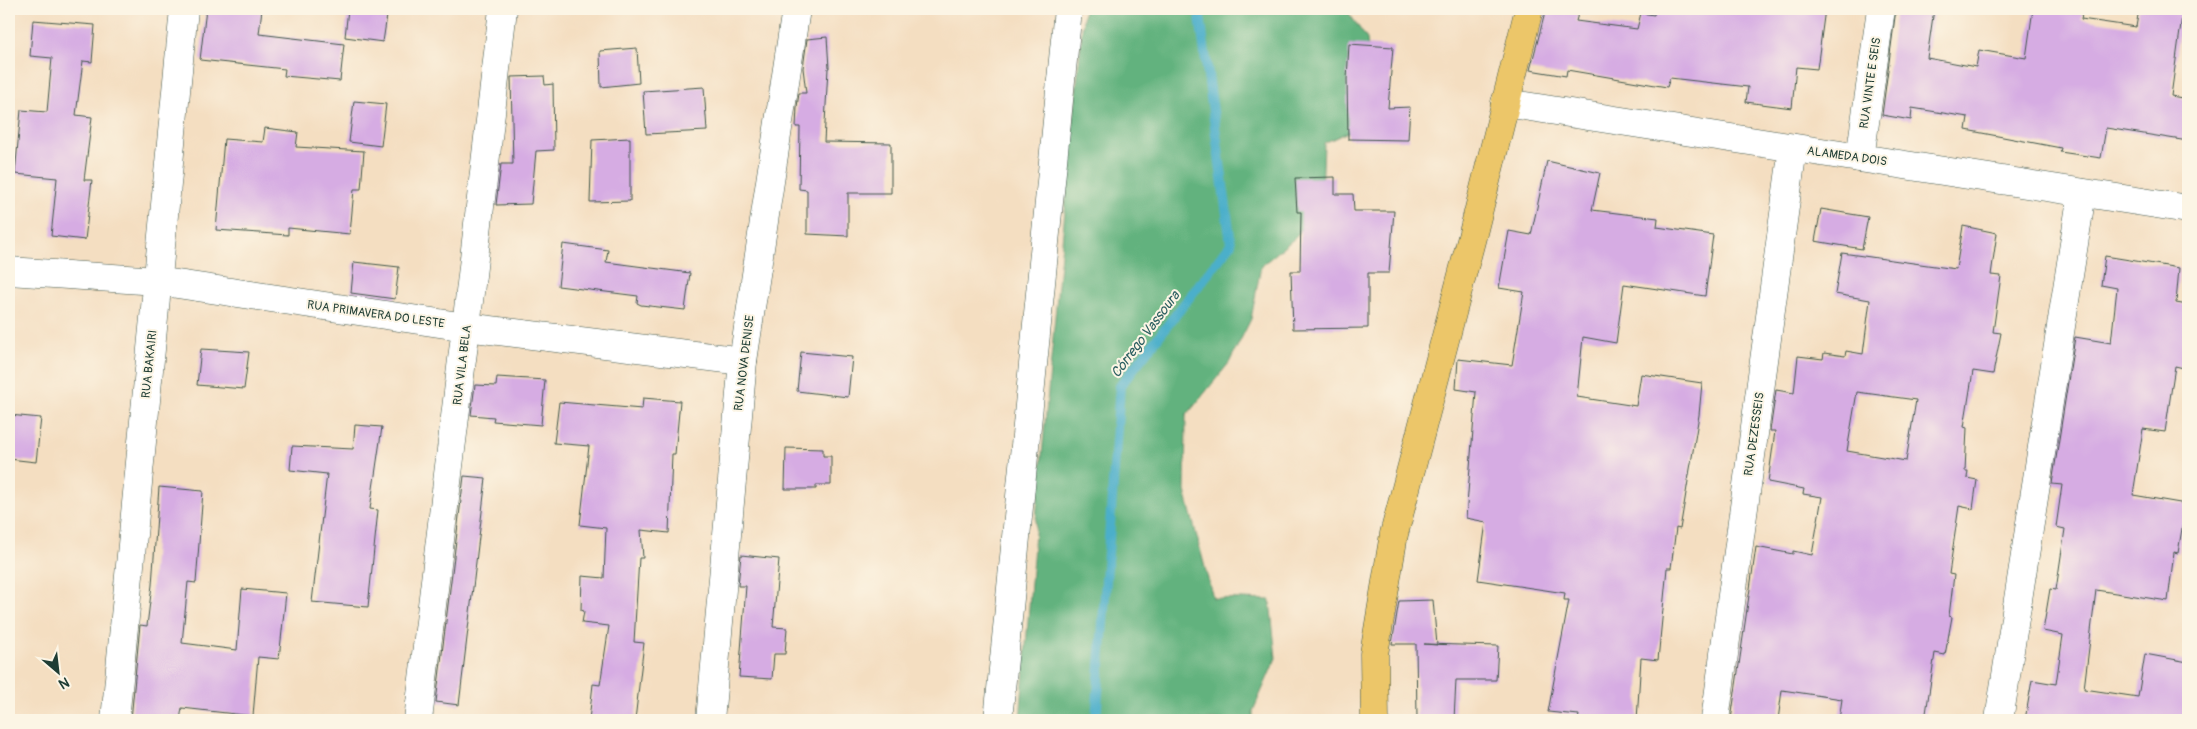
<svg xmlns="http://www.w3.org/2000/svg" width="2197" height="729" viewBox="0 0 2197 729" font-family="Pangolin,sans-serif">
	<rect width="100%" height="100%" fill="#fcf5e5"/>
	<filter id="ink" filterUnits="userSpaceOnUse"><feTurbulence type="fractalNoise" baseFrequency=".02" numOctaves="2"/><feDisplacementMap in="SourceGraphic" scale="10" xChannelSelector="R" yChannelSelector="G"/><feConvolveMatrix kernelMatrix="1 2 1 2 8 2 1 2 1" color-interpolation-filters="sRGB"/></filter>
	<filter id="wash" filterUnits="userSpaceOnUse"><feTurbulence type="fractalNoise" baseFrequency=".0096" numOctaves="4" result="noise"/><feDisplacementMap in="SourceGraphic" scale="20" xChannelSelector="R" yChannelSelector="G"/><feGaussianBlur stdDeviation="1.12" result="paint"/><feColorMatrix in="noise" values="0 0 0 0 0 0 0 0 0 0 0 0 0 0 0 0 0 1.4 0 .05"/><feComposite in="paint" operator="in"/></filter>
	<g filter="url(#wash)">
		<rect width="100%" height="100%" fill="#f4dec1"/>
		<path fill="#62b27e" stroke="#407859" d="M1084,9H1346L1367,39L1374,96L1363,125L1324,143L1322,194L1296,237L1261,266L1251,319L1229,363L1186,416L1185,491L1213,598L1270,600L1276,658L1253,711V720H1020L1037,508Z"/>
		<g fill="none" stroke-linecap="round" stroke-linejoin="round">
			<path stroke="#4bafca" stroke-width="10" d="M1096,720L1120,386L1231,244L1199,9"/>
		</g>
		<g id="blocks">
			<g fill="#d6ace3" fill-rule="evenodd">
				<path d="M206,9H262L259,34L344,44L340,81L284,76L285,69L200,60Z"/>
				<path d="M348,9H388L383,42L345,37Z"/>
				<path d="M1546,9L1578,14L1576,21L1637,29L1641,13L1654,15L1655,9H1825L1817,69L1796,67L1792,108L1746,102L1748,87L1670,78L1667,87L1567,70L1566,76L1530,70Z"/>
				<path d="M1896,9H1934L1927,58L1976,67L1979,50L2026,58L2033,9H2083L2081,19L2136,27L2139,9H2183L2171,96L2188,99V141L2106,128L2101,158L2060,152L2061,148L1966,130L1968,117L1912,108L1911,120L1882,115Z"/>
				<path d="M33,20L95,25L92,62L83,61L76,115L92,117L84,180H92L85,240L51,236L57,178L15,174L21,110L47,112L52,58L30,56Z"/>
				<path d="M827,37L829,68H828L824,142L891,143V193H848V236L807,234V190L799,189L800,127H796L797,107L799,93H806L803,68L807,39Z"/>
				<path d="M1349,44L1393,47L1388,108L1410,107L1408,140L1348,139L1347,79Z"/>
				<path d="M637,48L639,83L601,87L600,51Z"/>
				<path d="M544,76L545,85L553,84L554,150L536,151L531,204L496,205L501,164H513L511,77Z"/>
				<path d="M704,87L707,131L646,134L643,91Z"/>
				<path d="M354,101L386,104L381,146L349,142Z"/>
				<path d="M265,128L298,132L296,147L364,151L361,189H354L350,234L288,228V235L216,230L224,139L263,142Z"/>
				<path d="M630,138V201L590,202L592,140Z"/>
				<path d="M1547,161L1600,173L1592,210L1658,218L1657,227L1713,235L1705,296L1624,284L1616,343L1583,337L1577,397L1636,406L1641,374L1702,383L1699,415L1680,529L1676,528L1671,568H1667L1658,660L1641,658L1637,720H1578L1579,715L1548,712L1569,600H1564L1565,593L1478,580L1486,522L1466,518L1476,392L1456,389L1458,359L1512,365L1524,292L1499,288L1509,231L1531,235Z"/>
				<path d="M1335,177V194H1353L1354,211H1394L1389,273H1368V328L1293,329L1291,271H1300L1301,212H1297L1295,178Z"/>
				<path d="M1821,209L1868,217L1862,249L1815,241Z"/>
				<path d="M1963,226L1997,233L1991,275L2001,276L1993,332L2001,333L1993,374L1973,371L1964,427L1967,428L1965,471H1968L1967,478L1977,480L1973,509L1959,506L1949,574L1954,575L1949,616L1952,617L1945,655L1935,653L1925,720H1839L1842,699L1782,690L1778,720H1731L1756,547L1793,554V551L1812,555L1822,497L1803,494L1804,489L1768,482L1775,431H1770L1776,390L1794,393L1798,356L1823,359L1824,353L1845,356L1846,351L1863,354L1870,300L1835,294L1842,253L1956,269ZM1857,392L1916,400L1906,461L1847,451Z"/>
				<path d="M563,244L608,250L606,262L690,273L685,310L641,305L637,303L638,296L558,286Z"/>
				<path d="M2105,256L2179,268L2176,303L2188,305V369L2175,366L2165,432L2143,429L2133,495L2186,504L2178,553L2174,552L2168,601L2096,590L2084,689L2138,697L2145,654L2188,662V720H2025L2032,680L2056,684L2063,635L2043,631L2050,589L2056,590L2065,529L2056,527L2062,485L2052,484L2075,337L2111,343L2117,288L2101,285Z"/>
				<path d="M354,262L399,267L395,299L351,293Z"/>
				<path d="M201,349L249,352L244,389L197,385Z"/>
				<path d="M801,352L852,357L848,397L797,391Z"/>
				<path d="M497,377L545,380L541,425L493,421L494,417L471,415L475,385L496,386Z"/>
				<path d="M643,398L680,401L675,454H672L669,533L641,530L643,558H639L634,642L644,643L635,720H589L593,684L600,685L609,626L582,623L584,611L581,610L582,576L604,578L606,528L580,525L589,446L554,443L559,402L642,409Z"/>
				<path d="M9,415L41,418L36,462L9,459Z"/>
				<path d="M355,425L382,427L370,509L378,510L368,607L312,602L327,474L290,470L292,446L353,449Z"/>
				<path d="M786,448L823,449V456H831V485H816V489H785Z"/>
				<path d="M464,476L486,478L459,705L436,702Z"/>
				<path d="M159,487L203,491L196,583L188,582L182,643L237,650L242,589L286,593L279,659L258,657L253,716L182,708L180,720H131L140,625L147,626L152,585Z"/>
				<path d="M741,555L779,559L773,627L787,628L785,654H774L772,679L739,677L746,586H738Z"/>
				<path d="M1433,600L1437,645L1424,644L1498,646L1496,680H1456L1454,720H1417L1416,644H1392L1399,601Z"/>
			</g>
		</g>
	</g>
	<g filter="url(#ink)">
		<use href="#blocks" fill-opacity="0" stroke="#3f5549" stroke-width="1"/>
		<g fill="none" stroke-linecap="round" stroke-linejoin="round">
			<g stroke="#3f5549" stroke-width="29">
				<g id="minor">
					<path d="M1505,103L2188,209"/>
					<path d="M1860,158L1881,9"/>
					<path d="M9,271L157,281L466,327L743,361"/>
					<path d="M115,720L184,9"/>
					<path d="M418,720L466,327L503,9"/>
					<path d="M710,720L743,361L796,9"/>
					<path d="M998,720L1068,9"/>
					<path d="M1715,720L1793,148"/>
					<path d="M1999,720L2082,193"/>
				</g>
			</g>
			<g stroke="#3f5549" stroke-width="29">
				<path id="major" d="M1375,720L1374,654L1394,534L1472,237L1529,9"/>
			</g>
			<use href="#minor" stroke="#fff" stroke-width="28"/>
			<use href="#major" stroke="#ecc669" stroke-width="28"/>
		</g>
	</g>
	<g text-anchor="middle" stroke-width="4" stroke-linejoin="round" paint-order="stroke">
		<g font-size="12" fill="#1f3d34" stroke="#fcf5e5">
			<text transform="translate(1870 83) rotate(-82)" y="4">RUA VINTE E SEIS</text>
			<text transform="translate(1847 156) rotate(8)" y="4">ALAMEDA DOIS</text>
			<text transform="translate(376 314) rotate(8)" y="4">RUA PRIMAVERA DO LESTE</text>
			<text transform="translate(744 363) rotate(-83)" y="4">RUA NOVA DENISE</text>
			<text transform="translate(149 364) rotate(-84)" y="4">RUA BAKAIRI</text>
			<text transform="translate(462 365) rotate(-83)" y="4">RUA VILA BELA</text>
			<text transform="translate(1754 434) rotate(-82)" y="4">RUA DEZESSEIS</text>
		</g>
		<g font-size="14" font-style="italic" fill="#2c5f61" stroke="#fcf5e5">
			<text transform="translate(1145 334) rotate(-53)" y="5">Córrego Vassoura</text>
		</g>
	</g>
	<rect width="2197" height="729" fill="none" stroke="#fcf5e5" stroke-width="30"/>
	<g transform="translate(58 672) rotate(152)" stroke="#fcf5e5" stroke-width="4" paint-order="stroke">
	<path d="M0-4L9 19L0 12L-9 19Z" fill="#1f3d34"/>
	<text y="-8" font-size="14" font-weight="bold" text-anchor="middle" fill="#1f3d34">N</text>
	</g>
</svg>
